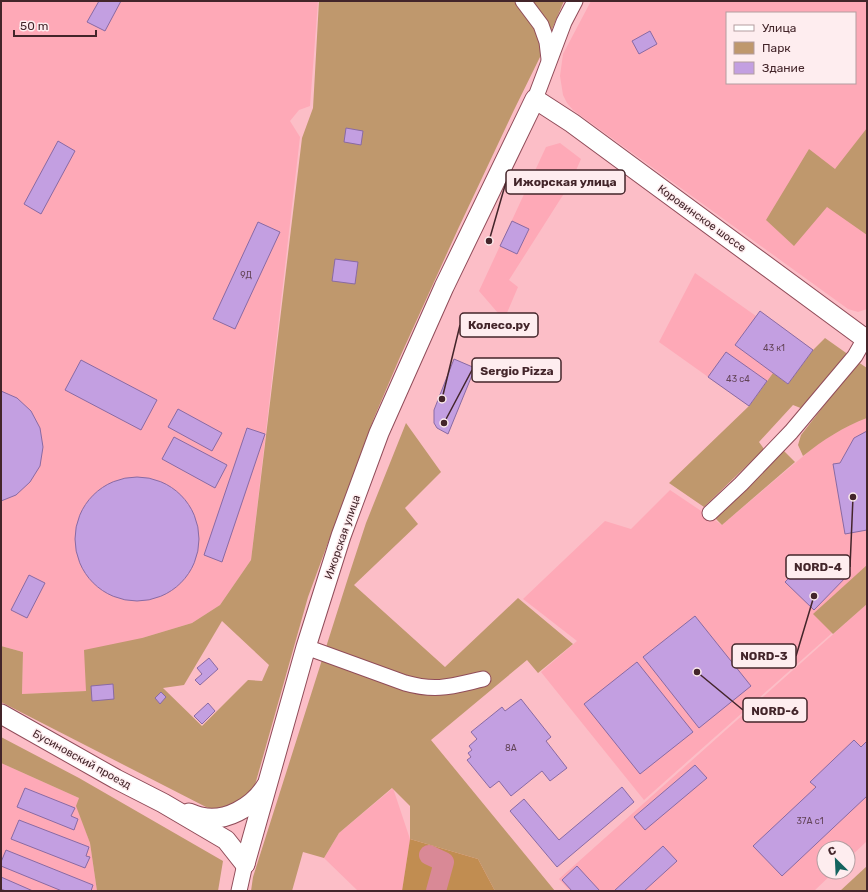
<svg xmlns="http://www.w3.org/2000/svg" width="868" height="892" viewBox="0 0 868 892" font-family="Rubik,sans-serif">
	<rect width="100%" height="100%" fill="#fcbec7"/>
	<g fill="#fea9b7" fill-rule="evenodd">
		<path d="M1,1H318L310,106L299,110L290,121L300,137L251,560L220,605L192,623L142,638L87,691L22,694L23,652L1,646Z"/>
		<path d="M591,1H867V309L858,312L848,309L573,110L567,103L563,95L560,76L563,54ZM727,13H855V83H727Z"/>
		<path d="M560,143L581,159L570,184L509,280L518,287L504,320L479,291L546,147Z"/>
		<path d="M695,273L756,316L760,311L813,350L788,384L773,373L749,406L659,342Z"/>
		<path d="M867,418V602L644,800L541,672L577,641L523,599L605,521L631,529L670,490L722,525L820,442L850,425Z"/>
		<path d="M867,604V841L848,859V848H824V872H834L814,891H570L559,879Z"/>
		<path d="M1,763L79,798L77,806L90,843L97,891H1Z"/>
		<path d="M393,788L410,839L402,891H358L324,858L339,833Z"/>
	</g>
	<g fill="#bf986d" fill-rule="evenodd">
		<path d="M319,1H564L541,55L514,110L458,229L400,357L374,418L308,597L255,785L245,803L215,810L206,807L1,702V646L23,652L22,694L86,691L84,650L142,638L192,623L220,605L251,560L302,138L313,108ZM222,621L269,665L262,681L248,680L202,726L163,688L184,685Z"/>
		<path d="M867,128V235L827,207L794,246L766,220L809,149L835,169Z"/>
		<path d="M825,338L849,355L803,409L793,405L759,442L764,449L704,507L669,483L749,406L773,373L788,384L813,350Z"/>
		<path d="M858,362L867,368V418C843,427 823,440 803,456L798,445L801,435Z"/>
		<path d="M406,423L441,472L405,508L418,524L354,585L445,667L518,598L573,644L538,673L527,660L431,740L555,891H495L478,859L410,839V806L392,788L339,833L324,858L303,852L292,891H251L253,877L348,578L366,523Z"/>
		<path d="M782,449L795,462L722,525L712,515Z"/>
		<path d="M867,565V604L833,634L813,614Z"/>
		<path d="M1,737L79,778L223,861L218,891H97L90,843L76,806L79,798L1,763Z"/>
		<path d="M867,866V891H840Z"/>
	</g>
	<path fill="#c18d51" d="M410,839L478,859L495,891H402Z"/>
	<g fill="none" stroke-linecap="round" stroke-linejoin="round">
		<path stroke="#d98996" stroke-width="20" d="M429,855L444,862L436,891"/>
	</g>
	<g fill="#c39fe1" stroke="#896aa3">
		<path d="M99,1H121L105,31L87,22Z"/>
		<path d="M650,31L657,44L639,54L632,41Z"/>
		<path d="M346,128L363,131L361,145L344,142Z"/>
		<path d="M58,141L75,151L41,214L24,204Z"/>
		<path d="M512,221L529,229L517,254L500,246Z"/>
		<path d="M258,222L280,232L235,329L213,319Z"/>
		<path d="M335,259L358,262L355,284L332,281Z"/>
		<path d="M760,311L813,350L788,384L735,345Z"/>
		<path d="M726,352L767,381L749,406L708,377Z"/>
		<path d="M454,359L475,368L448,434L437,428L434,423V410Z"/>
		<path d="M81,360L157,400L141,430L65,390Z"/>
		<path d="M1,391L17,398L31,411L40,428L43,447L40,466L30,482L16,495L1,501Z"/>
		<path d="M178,409L222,433L212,451L168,427Z"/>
		<path d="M247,428L265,434L222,562L204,555Z"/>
		<path d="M867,431V530L845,534L833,464L840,463L854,438Z"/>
		<path d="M174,437L227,465L215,488L162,459Z"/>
		<circle cx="137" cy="539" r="62"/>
		<path d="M842,567L849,574L814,610L785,582L791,576Z"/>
		<path d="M29,575L45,583L27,618L11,610Z"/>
		<path d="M695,616L751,686L699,728L643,657Z"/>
		<path d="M209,658L218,669L200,685L195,680L202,674L197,668Z"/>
		<path d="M637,662L693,732L640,774L584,704Z"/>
		<path d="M113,684L114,699L92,701L91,686Z"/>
		<path d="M161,692L166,697L160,704L155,698Z"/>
		<path d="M521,699L551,737L546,741L567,768L550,781L542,771L511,796L499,781L490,788L467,760L471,757L468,753L472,750L469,746L477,739L471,732L502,707L505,711Z"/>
		<path d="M208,703L215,711L202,724L194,716Z"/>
		<path d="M854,740L861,747L867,741V796L782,876L753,846L816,787L810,782Z"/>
		<path d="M695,765L707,778L645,830L634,817Z"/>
		<path d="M622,787L634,802L557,867L510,811L524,799L559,840Z"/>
		<path d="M25,788L75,808L71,816L78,819L74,830L17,807Z"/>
		<path d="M19,820L89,847L86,856L90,857L85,868L11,839Z"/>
		<path d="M663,846L677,861L644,891H614Z"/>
		<path d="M6,850L93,885L91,891H62L1,866V862Z"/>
		<path d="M577,866L600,891H572L562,880Z"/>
		<path d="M1,877L33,891H6L1,889Z"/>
	</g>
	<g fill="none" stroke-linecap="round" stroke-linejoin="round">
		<g stroke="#904c59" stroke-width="17">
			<g id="minor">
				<path d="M523,1L541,25L547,42L549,59"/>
				<path d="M535,99L564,22L575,1"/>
				<path d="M710,513L741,484L791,432L855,356L867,335"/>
				<path d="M306,647L405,683C437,692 452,686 483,679"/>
				<path d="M239,891L245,864"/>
			</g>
		</g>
		<g stroke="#904c59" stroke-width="21">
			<g id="major">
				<path d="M1,714L116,779L163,803L226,840L245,864"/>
				<path d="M189,813C192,814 197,816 201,817C225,823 253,807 266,786"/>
				<path d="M245,864L306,647L341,536L379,433L444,287L535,99L572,123L867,340"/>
			</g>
		</g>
		<use href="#minor" stroke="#fff" stroke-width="15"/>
		<use href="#major" stroke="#fff" stroke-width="19"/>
	</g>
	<g text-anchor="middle" stroke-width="3" stroke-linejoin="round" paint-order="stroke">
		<g font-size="9" fill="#634458">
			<text x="246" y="278">9Д</text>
			<text x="774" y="351">43 к1</text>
			<text x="738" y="382">43 с4</text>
			<text x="511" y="751">8А</text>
			<text x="810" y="824">37А с1</text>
		</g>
		<g font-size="11" fill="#43252a" stroke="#feedef">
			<text transform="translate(702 218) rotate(36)" y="4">Коровинское шоссе</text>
			<text transform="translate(342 537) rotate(-71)" y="4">Ижорская улица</text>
			<text transform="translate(82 759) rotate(29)" y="4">Бусиновский проезд</text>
		</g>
	</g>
	<path fill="none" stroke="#43252a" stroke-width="1.5" d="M489 241L506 182M442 399L460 325M444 423L472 370M853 497L850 567M814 596L796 656M697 672L743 710"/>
	<g fill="#43252a" stroke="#feedef" stroke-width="1.5">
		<circle cx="489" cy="241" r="4"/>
		<circle cx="442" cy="399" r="4"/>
		<circle cx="444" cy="423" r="4"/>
		<circle cx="853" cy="497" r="4"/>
		<circle cx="814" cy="596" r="4"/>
		<circle cx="697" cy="672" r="4"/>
	</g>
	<g fill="#feedef" stroke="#43252a" stroke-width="1.5">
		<rect x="506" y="170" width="119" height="24" rx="4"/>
		<rect x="460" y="313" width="78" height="24" rx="4"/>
		<rect x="472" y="358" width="89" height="24" rx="4"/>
		<rect x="786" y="555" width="64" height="24" rx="4"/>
		<rect x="732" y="644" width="64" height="24" rx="4"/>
		<rect x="743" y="698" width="64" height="24" rx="4"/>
	</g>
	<g font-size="12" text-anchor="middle" font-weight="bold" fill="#43252a">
		<text x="565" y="186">Ижорская улица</text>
		<text x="499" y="329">Колесо.ру</text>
		<text x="517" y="375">Sergio Pizza</text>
		<text x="818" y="571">NORD-4</text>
		<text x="764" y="660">NORD-3</text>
		<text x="775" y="715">NORD-6</text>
	</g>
	<rect width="868" height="892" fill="none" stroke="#43252a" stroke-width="4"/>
	<rect x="726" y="12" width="130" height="72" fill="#feedef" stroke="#b39da0"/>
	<rect x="734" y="25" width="20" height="6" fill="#ffffff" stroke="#b39da0"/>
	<text x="762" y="32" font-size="12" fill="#43252a">Улица</text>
	<rect x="734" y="42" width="20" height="12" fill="#bf986d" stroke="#b39da0"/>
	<text x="762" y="52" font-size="12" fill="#43252a">Парк</text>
	<rect x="734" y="62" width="20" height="12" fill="#c39fe1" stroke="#b39da0"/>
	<text x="762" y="72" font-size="12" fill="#43252a">Здание</text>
	<g transform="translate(836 860) rotate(336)"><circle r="19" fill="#feedef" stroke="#b39da0"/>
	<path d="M0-3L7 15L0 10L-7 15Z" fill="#14635e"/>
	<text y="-6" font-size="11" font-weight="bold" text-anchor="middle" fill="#43252a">С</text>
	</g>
	<path d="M14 30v6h82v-6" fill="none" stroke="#43252a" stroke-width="2"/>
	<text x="20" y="30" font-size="12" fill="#43252a" stroke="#feedef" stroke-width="3" paint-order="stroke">50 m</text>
</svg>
